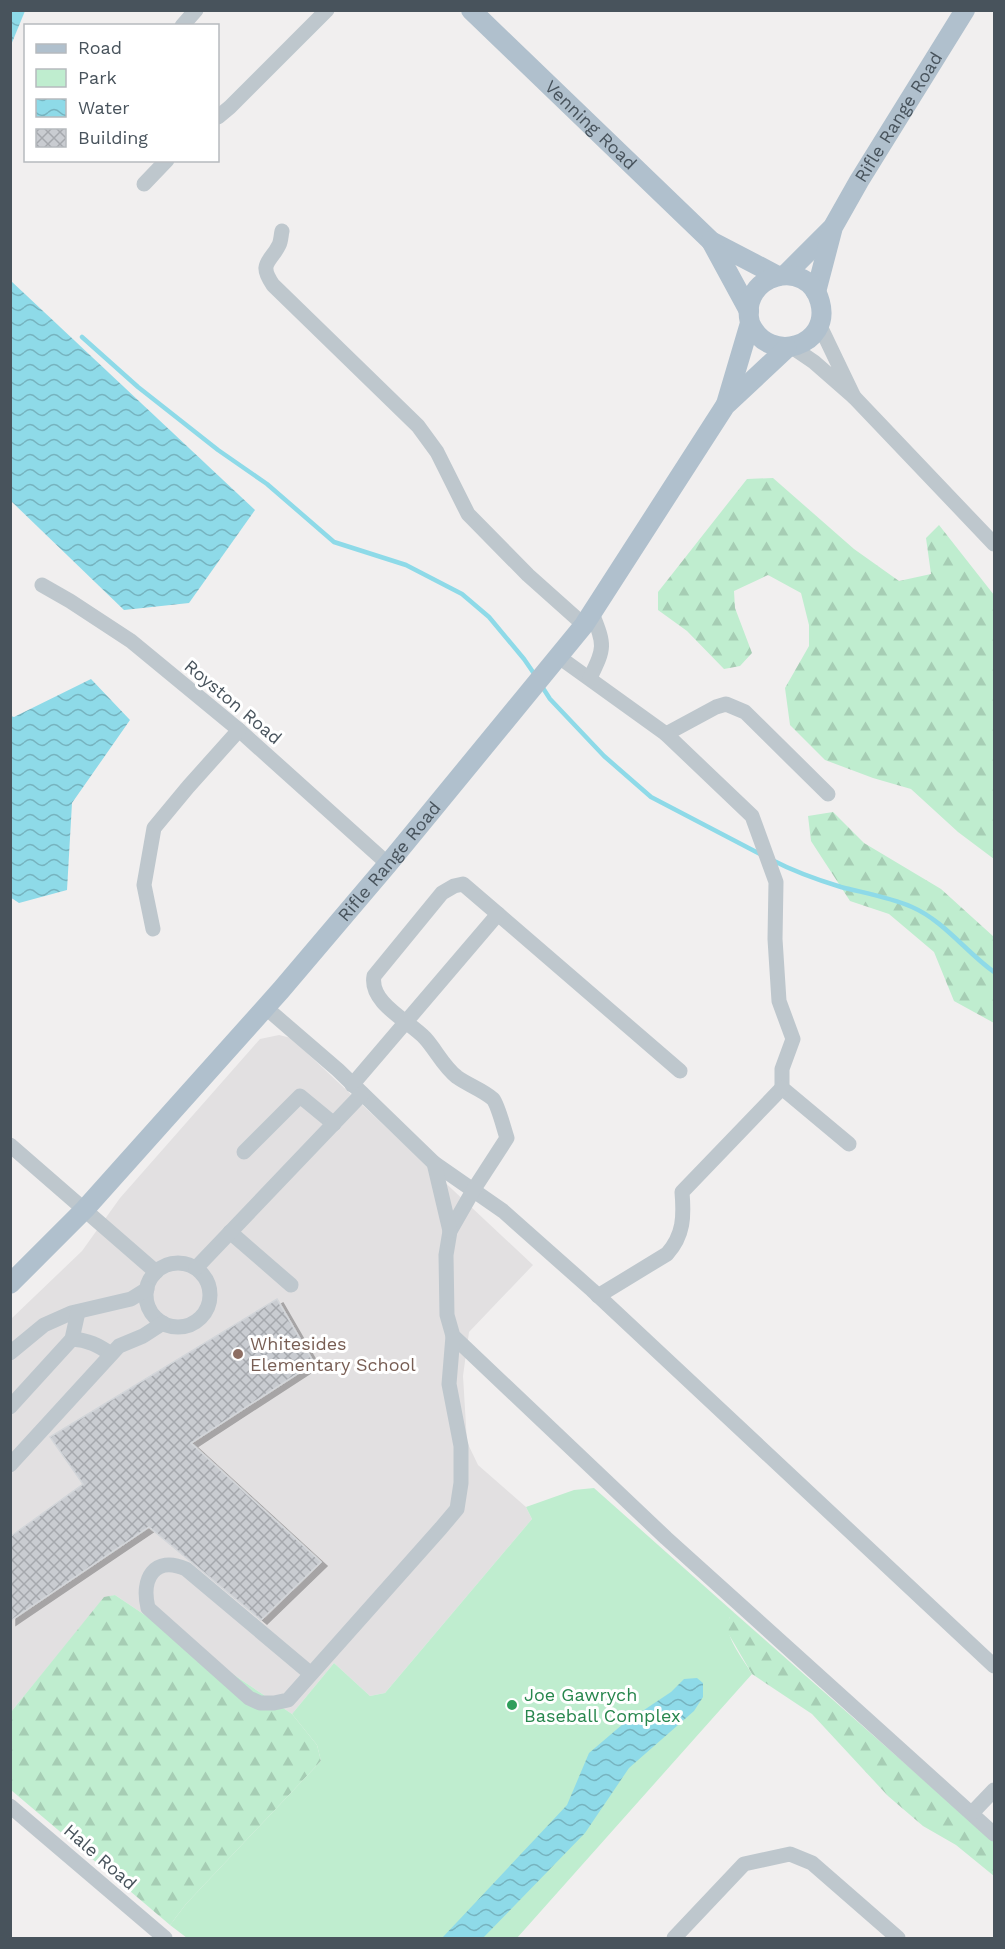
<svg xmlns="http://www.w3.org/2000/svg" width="1005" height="1949" viewBox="0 0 1005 1949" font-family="'Work Sans',sans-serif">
	<defs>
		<pattern id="forest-firs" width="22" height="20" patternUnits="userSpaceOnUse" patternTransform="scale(1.5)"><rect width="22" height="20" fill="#bfedcf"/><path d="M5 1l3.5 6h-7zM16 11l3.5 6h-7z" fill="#a6cdb4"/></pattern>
		<pattern id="water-waves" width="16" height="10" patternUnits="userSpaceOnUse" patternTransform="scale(1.5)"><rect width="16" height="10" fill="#8edae8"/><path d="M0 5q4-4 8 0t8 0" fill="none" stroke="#76b3bf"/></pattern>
		<pattern id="building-cross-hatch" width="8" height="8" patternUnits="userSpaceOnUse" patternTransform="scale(1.5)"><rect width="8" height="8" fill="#c9ccd1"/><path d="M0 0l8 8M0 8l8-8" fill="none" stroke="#a5a8ad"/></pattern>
		<filter id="shadow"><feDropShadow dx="6" dy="4" stdDeviation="0" flood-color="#0004"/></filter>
	</defs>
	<rect width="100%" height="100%" fill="#f1efef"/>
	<path fill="#e2e0e1" d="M279,1035L291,1038L533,1265L469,1332L463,1376L467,1442L478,1465L526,1507L532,1519L385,1693L370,1696L334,1663L292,1714L115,1595L104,1598L11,1712V1319L82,1251L120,1198L260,1039Z"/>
	<g fill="url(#forest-firs)">
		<path d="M773,478L854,549L899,581L931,574L926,538L939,525L994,595V859L958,832L911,789L873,778L825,760L790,725L785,688L809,646V625L801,593L768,575L734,591L735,608L752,653L740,666L724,669L687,631L658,610V592L747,479Z"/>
		<path d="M833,812L864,843L941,889L994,937V1023L954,1001L934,952L889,914L850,901L811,841L808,816Z"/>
		<path d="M115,1595L292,1714L317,1745L321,1761L186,1904L170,1925L11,1790V1712L104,1597Z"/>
		<path d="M730,1617H739L994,1842V1876L956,1845L923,1826L888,1796L812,1714L752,1674L728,1633L726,1624Z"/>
	</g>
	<path fill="#bfedcf" d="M594,1488L739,1617H730C721,1633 744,1660 752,1674L517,1938H187L170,1925L186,1904L321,1761L317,1745L292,1714L334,1663L370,1696L385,1693L532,1519L526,1507L574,1490Z"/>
	<g fill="url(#water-waves)">
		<path d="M11,10L25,11L11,45L10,11Z"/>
		<path d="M10,280L255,510L189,603L124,610L11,501Z"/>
		<path d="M91,679L130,720L72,803L67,890L19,903L10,897L11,716L14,717Z"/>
		<path d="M697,1678L703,1683V1697L694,1711L629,1768L585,1833L483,1938H442L567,1805L589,1753L623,1724L671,1692L684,1679Z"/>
	</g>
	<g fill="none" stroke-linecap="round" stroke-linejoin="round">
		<g stroke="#8edae8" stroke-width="4.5">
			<path d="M82,337L138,387L218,450L267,484L334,542L406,565L462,594L489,617L524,659L535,675"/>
			<path d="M541,685L550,699L604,756L651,797L762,855"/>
			<path d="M772,860C793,871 818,880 841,887C864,893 889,897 912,907C944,921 966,952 994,972"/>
		</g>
	</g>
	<path fill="url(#building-cross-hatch)" stroke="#d3d6da" stroke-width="1.5" filter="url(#shadow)" d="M277,1299L314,1363L191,1443L321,1562L261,1620L149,1527L10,1621V1537L83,1484L50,1437Z"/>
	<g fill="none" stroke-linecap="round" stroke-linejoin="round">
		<g stroke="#bec7cd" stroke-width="15">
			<path d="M182,26L196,10"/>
			<path d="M218,117L230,107L327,10"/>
			<path d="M144,184L167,160"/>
			<path d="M282,231C281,235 281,241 279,245C270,263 258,263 273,285L418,426L437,452L468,514L528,575L584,625"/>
			<path d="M792,347L814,362L854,397L819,324"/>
			<path d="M854,397L994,544"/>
			<path d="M42,585L70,601L131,641L239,730L388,864"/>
			<path d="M559,657L666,734L716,707L726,704L745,712L828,794"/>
			<path d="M590,678C605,647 605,646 592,613"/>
			<path d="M666,734L752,816L776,882L775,939L779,1001L793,1039L782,1069V1088L849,1144"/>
			<path d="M498,914L680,1071"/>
			<path d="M153,929L144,885L154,828L188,787L239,730"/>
			<path d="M265,1007L338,1070L434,1163L503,1211L592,1290L994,1666"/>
			<path d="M352,1085L498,914L463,884L454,886L442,893L374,976C369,1003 409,1021 425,1038C436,1050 443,1066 457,1077C468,1085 483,1090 493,1099C498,1105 504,1129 507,1138L474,1189L450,1231L446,1255L447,1315L453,1336L666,1538L994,1834"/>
			<path d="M10,1145L156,1272"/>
			<path d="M244,1152L300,1096L334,1124"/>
			<path d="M434,1163L450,1231"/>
			<path d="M230,1232L291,1285"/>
			<circle cx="178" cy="1295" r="32"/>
			<path d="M196,1268L362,1094"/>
			<path d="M598,1296L667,1254C684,1235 684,1216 682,1192L782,1088"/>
			<path d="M72,1339C88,1340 98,1345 111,1354"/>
			<path d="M10,1353L44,1325L71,1313L131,1299L147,1289"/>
			<path d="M10,1407L72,1339L78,1312"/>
			<path d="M10,1465L119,1346L143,1336L163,1323"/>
			<path d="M311,1674L186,1569C154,1555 141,1579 148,1608L249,1698L260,1703H274L288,1700L441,1528L457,1509L461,1483V1446L449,1384L453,1336"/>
			<path d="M10,1806L165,1938"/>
			<path d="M972,1813L994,1790"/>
			<path d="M674,1938L744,1864L790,1854L812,1863L898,1938"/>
		</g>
		<g stroke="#b0c0cd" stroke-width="20">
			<path id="s1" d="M471,10L711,241L778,276"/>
			<path d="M711,241L749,311"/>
			<path d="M785,275L831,229"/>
			<path id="s2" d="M816,292L833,227L859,181L965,10"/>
			<path d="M726,404L750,323C738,274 808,256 820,302C832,346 769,366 750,323"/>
			<path id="s3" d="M10,1284L85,1209L281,990L388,864L584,625L725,406L787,348"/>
		</g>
	</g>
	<circle fill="#8d6e63" stroke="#fff" stroke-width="2" cx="238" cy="1354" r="6"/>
	<circle fill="#2e9e5b" stroke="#fff" stroke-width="2" cx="512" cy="1705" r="6"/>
	<g text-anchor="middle" stroke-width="6" stroke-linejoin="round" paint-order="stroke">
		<g font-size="18" fill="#48535c" stroke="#fff">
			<text dy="6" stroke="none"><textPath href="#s2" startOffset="195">Rifle Range Road</textPath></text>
			<text dy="6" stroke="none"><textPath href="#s1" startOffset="166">Venning Road</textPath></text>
			<text transform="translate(233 702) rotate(40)" y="6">Royston Road</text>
			<text dy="6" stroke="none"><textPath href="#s3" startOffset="568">Rifle Range Road</textPath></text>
			<text transform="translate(100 1857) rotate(41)" y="6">Hale Road</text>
		</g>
		<g font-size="18" fill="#785e54" stroke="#fff" text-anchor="start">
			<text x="250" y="1350">Whitesides<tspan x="250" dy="21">Elementary School</tspan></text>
		</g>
		<g font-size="18" fill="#27864d" stroke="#fff" text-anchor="start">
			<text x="524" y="1701">Joe Gawrych<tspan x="524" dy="21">Baseball Complex</tspan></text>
		</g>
	</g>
	<rect width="1005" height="1949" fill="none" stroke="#48535c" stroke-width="24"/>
	<rect x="24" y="24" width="195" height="138" fill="#ffffff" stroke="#b6babe" stroke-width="1.5"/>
	<rect x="36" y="44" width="30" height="9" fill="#b0c0cd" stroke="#b6babe" stroke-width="1.5"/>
	<text x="78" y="54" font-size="18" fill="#48535c">Road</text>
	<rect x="36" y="69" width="30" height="18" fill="#bfedcf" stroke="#b6babe" stroke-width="1.5"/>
	<text x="78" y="84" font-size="18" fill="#48535c">Park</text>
	<rect x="36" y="99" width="30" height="18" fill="url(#water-waves)" stroke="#b6babe" stroke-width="1.5"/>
	<text x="78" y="114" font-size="18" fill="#48535c">Water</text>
	<rect x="36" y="129" width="30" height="18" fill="url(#building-cross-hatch)" stroke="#b6babe" stroke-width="1.5"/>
	<text x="78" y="144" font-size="18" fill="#48535c">Building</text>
</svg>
